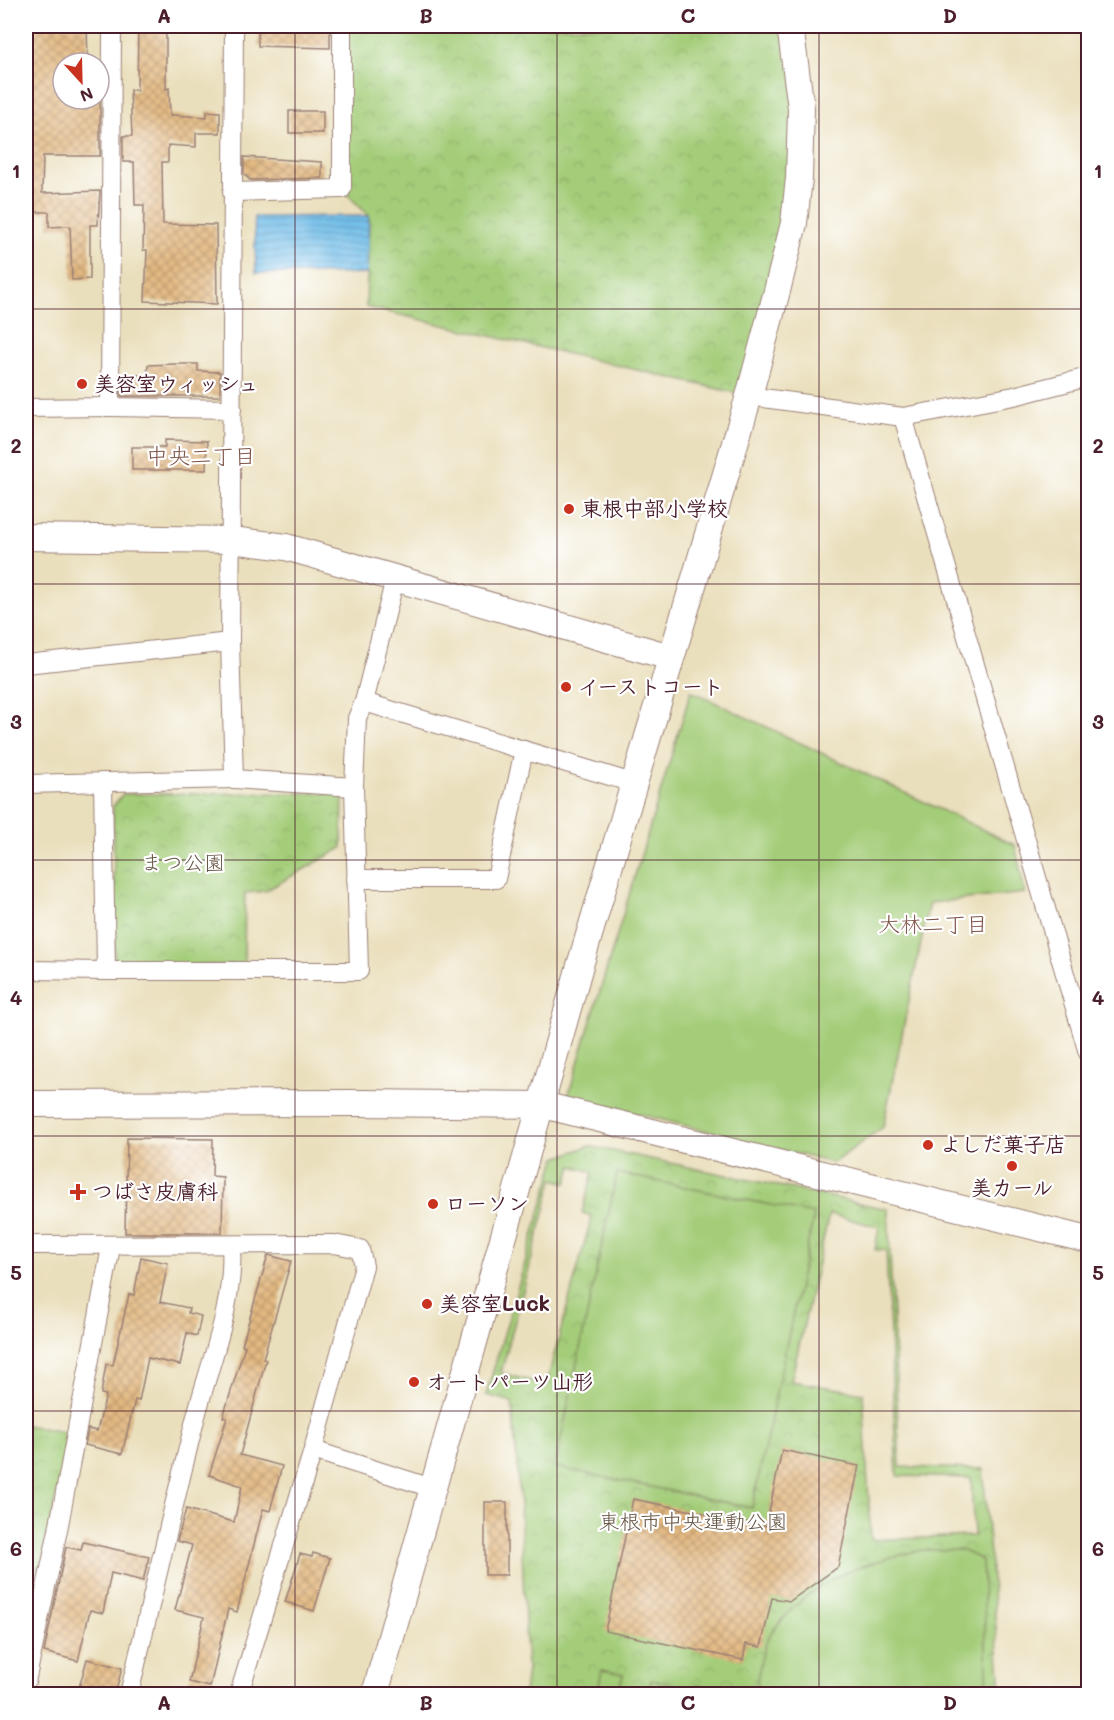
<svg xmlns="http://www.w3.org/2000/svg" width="1114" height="1720" viewBox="0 0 1114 1720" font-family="Mali,'Klee One',sans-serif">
	<defs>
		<pattern id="park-crowns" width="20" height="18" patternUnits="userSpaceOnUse" patternTransform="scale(1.5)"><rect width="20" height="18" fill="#a4cd79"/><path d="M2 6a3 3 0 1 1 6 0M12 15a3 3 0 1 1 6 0" fill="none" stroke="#8fb069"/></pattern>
		<pattern id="water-rules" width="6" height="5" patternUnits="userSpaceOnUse" patternTransform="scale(1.5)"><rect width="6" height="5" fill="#6fbde9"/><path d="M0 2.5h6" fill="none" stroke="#5d99bd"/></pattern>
		<pattern id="building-cross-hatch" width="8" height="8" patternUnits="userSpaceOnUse" patternTransform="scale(1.5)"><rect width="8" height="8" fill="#e3b982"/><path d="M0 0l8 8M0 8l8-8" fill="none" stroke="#ba966b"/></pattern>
	</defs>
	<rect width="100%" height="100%" fill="#fff"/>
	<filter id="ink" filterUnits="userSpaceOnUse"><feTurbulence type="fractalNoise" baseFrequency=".0167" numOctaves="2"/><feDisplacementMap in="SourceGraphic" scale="12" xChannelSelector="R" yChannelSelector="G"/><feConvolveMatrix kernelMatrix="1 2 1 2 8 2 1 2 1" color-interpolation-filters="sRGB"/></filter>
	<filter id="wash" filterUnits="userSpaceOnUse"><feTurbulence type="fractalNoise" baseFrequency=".008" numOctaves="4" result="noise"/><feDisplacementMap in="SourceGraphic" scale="24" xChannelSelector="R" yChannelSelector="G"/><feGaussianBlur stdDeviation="1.35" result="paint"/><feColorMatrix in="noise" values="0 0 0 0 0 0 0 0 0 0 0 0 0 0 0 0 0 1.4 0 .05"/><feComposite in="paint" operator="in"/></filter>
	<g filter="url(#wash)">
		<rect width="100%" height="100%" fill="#eadfbc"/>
		<g fill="url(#park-crowns)" stroke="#777652" stroke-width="1.5" fill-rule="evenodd">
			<path d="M342,26H790L799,177L749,396L366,307L369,216L342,189Z"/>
			<path d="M343,793L342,848L265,891L245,893L244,965H115L113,806L123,794Z"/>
			<path d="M589,1146L888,1209L900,1467L983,1469L1001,1689L1006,1694H524L527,1669L520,1502L512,1402L486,1395L556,1158ZM572,1166L593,1172L582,1213L592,1216L546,1385L501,1373L553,1179L567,1183ZM829,1214L879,1227L875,1250H886L897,1476L971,1478L974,1536L871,1540L863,1393L791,1381Z"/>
			<path d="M26,1425L69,1433L41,1569L26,1565Z"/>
		</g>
		<g fill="#a4cd79" stroke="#777652" stroke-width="1.5">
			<path d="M691,691L1015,845L1025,893L929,903L883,1127L833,1163L568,1096Z"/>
			<path d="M617,1173L814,1214L752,1508L555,1467Z"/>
			<path d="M922,1550H961L982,1560L988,1694H755C758,1675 761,1654 769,1636C772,1630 779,1624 784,1618C819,1576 870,1561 922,1550Z"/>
			<path d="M602,1670L623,1674L618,1694H597Z"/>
			<path d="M651,1680L672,1684L670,1694H648Z"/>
			<path d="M697,1685L718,1689L717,1694H695Z"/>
		</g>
		<path fill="url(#water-rules)" stroke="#5c6e8a" stroke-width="1.5" d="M369,216L367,274L256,273L254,217Z"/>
		<g id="blocks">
			<g fill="url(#building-cross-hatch)">
				<path d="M26,26H87L88,63H63V99H100V156H43L42,193L100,191L98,225H90V279L72,280L70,226L49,227V212H26Z"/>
				<path d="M138,26H166V89L169,88L170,115L207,117V111L220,112V133H196V147L168,145V162H162L163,224L216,225L217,304L145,301L147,250H143L144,205H135L134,162H123V136H132L130,90H137Z"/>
				<path d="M258,26H330V48L258,46Z"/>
				<rect x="289" y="111" width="34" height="22"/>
				<path d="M244,157L322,162V178L250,180L244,174Z"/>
				<path d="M175,364H198V371L220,372V396H121V375H147L148,365Z"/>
				<path d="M165,440L207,441L206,470H132V447H165Z"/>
				<path d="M127,1138L213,1139L212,1176L223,1177L222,1233H125Z"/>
				<path d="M268,1255L291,1261L263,1359L266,1360L240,1455L282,1466L270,1511L263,1509L237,1612L228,1609L210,1687L189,1682L204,1617L175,1610L192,1545L177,1541L186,1509L234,1522L242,1486L209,1475L227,1418L223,1417L245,1346L242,1345Z"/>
				<path d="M141,1257L168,1263L160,1302L189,1308L188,1313L201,1316L197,1336L187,1333L180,1365L148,1358L139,1401L135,1400L122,1454L85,1445L88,1429L97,1431L106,1395L101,1394L106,1364L113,1365L129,1294L134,1295Z"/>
				<path d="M782,1450L859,1466L838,1567L790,1601L772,1598L761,1647L746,1644L743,1660L605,1631L633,1499L766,1526Z"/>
				<rect x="485" y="1502" width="22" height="73"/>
				<path d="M83,1542L149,1557L143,1581L111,1573L103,1613L90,1610L78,1661L44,1652L66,1547L81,1550Z"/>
				<path d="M313,1553L330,1558L314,1611L285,1602L300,1554L312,1557Z"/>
				<path d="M26,1587L34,1588L28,1619H26Z"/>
				<path d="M87,1659L122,1668L115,1695H77Z"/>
			</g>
		</g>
	</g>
	<g filter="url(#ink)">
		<use href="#blocks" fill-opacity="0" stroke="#9a7f74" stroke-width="1.5"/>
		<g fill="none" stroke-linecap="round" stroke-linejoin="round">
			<g stroke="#9a7f74" stroke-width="20">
				<g id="street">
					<path d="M112,26L110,407L232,409"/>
					<path d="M232,192L342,189V26"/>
					<path d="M749,396L903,417L1014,396L1088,377"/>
					<path d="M26,408L110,407"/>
					<path d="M903,417L1088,1053"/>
					<path d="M395,579L364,702L636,784"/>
					<path d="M26,664L230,642L234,26"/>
					<path d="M103,782L106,971H359L354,787L234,779"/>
					<path d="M26,784L234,779L230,642"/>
					<path d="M354,787L357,718L364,702"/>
					<path d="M356,879H496L524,750"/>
					<path d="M26,970L106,971"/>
					<path d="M26,1245L334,1244L360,1249L364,1266L313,1450L239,1694"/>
					<path d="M313,1450L435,1489"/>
					<path d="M26,1682L58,1530L111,1247"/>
					<path d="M129,1694C151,1603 172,1511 195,1420C209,1364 235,1305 231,1246"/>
				</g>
			</g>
			<g stroke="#9a7f74" stroke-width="28">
				<g id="secondary">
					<path d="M26,537L232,540L286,547L670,657"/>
					<path d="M26,1104L361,1103L543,1105L1088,1240"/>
					<path d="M375,1694L579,969L749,396L777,291L794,223L799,178L801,108L790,26"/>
				</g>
			</g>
			<use href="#street" stroke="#fff" stroke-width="18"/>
			<use href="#secondary" stroke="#fff" stroke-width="26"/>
		</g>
	</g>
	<path fill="none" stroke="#4a1f2b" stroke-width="1.5" stroke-opacity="0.55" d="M295,26V1694M557,26V1694M819,26V1694M26,309H1088M26,584H1088M26,860H1088M26,1136H1088M26,1411H1088"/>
	<g fill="#c8321e" stroke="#fff" stroke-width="2">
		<circle cx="82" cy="384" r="6"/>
		<circle cx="569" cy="509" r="6"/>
		<circle cx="566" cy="687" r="6"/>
		<circle cx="928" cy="1145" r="6"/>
		<circle cx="1012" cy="1166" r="6"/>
		<path d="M75 1183h6v6h6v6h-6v6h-6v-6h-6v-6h6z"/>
		<circle cx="433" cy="1204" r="6"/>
		<circle cx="427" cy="1304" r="6"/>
		<circle cx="414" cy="1382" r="6"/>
	</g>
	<g text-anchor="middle" stroke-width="4.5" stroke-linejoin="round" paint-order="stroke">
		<g font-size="21" font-weight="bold" fill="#4a1f2b" stroke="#fff" text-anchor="start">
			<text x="94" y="391">美容室ウィッシュ</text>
			<text x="581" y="516">東根中部小学校</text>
			<text x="578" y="694">イーストコート</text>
			<text x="940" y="1152">よしだ菓子店</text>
			<text x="1012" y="1195" text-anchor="middle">美カール</text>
			<text x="92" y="1199">つばさ皮膚科</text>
			<text x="445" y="1211">ローソン</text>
			<text x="439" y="1311">美容室Luck</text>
			<text x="426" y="1389">オートパーツ山形</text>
		</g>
		<g font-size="21" fill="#655342" stroke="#fff">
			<text x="183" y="870">まつ公園</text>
			<text x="693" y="1529">東根市中央運動公園</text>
		</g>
		<g font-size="22" fill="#805549" stroke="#fff">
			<text x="201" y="464">中央二丁目</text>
			<text x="933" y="932">大林二丁目</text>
		</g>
	</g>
	<rect width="1114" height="1720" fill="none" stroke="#fff" stroke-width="66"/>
	<g transform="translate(81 81) rotate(158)"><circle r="28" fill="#ffffff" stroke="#b7a5aa" stroke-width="1.5"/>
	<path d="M0-4.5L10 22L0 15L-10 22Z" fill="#c8321e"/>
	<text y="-9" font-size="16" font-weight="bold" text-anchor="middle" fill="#4a1f2b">N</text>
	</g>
	<rect x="33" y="33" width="1048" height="1654" fill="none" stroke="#4a1f2b" stroke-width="2"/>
	<g font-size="20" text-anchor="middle" font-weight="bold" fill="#4a1f2b">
		<text x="164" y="23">A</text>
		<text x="426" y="23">B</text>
		<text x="688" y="23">C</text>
		<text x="950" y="23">D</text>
		<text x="16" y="178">1</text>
		<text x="1098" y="178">1</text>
		<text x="16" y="453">2</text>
		<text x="1098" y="453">2</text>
		<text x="16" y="729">3</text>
		<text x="1098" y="729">3</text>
		<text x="16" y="1005">4</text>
		<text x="1098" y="1005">4</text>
		<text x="16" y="1280">5</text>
		<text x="1098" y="1280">5</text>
		<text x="16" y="1556">6</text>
		<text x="1098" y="1556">6</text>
		<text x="164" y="1710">A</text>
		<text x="426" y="1710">B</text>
		<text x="688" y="1710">C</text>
		<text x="950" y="1710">D</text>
	</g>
</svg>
